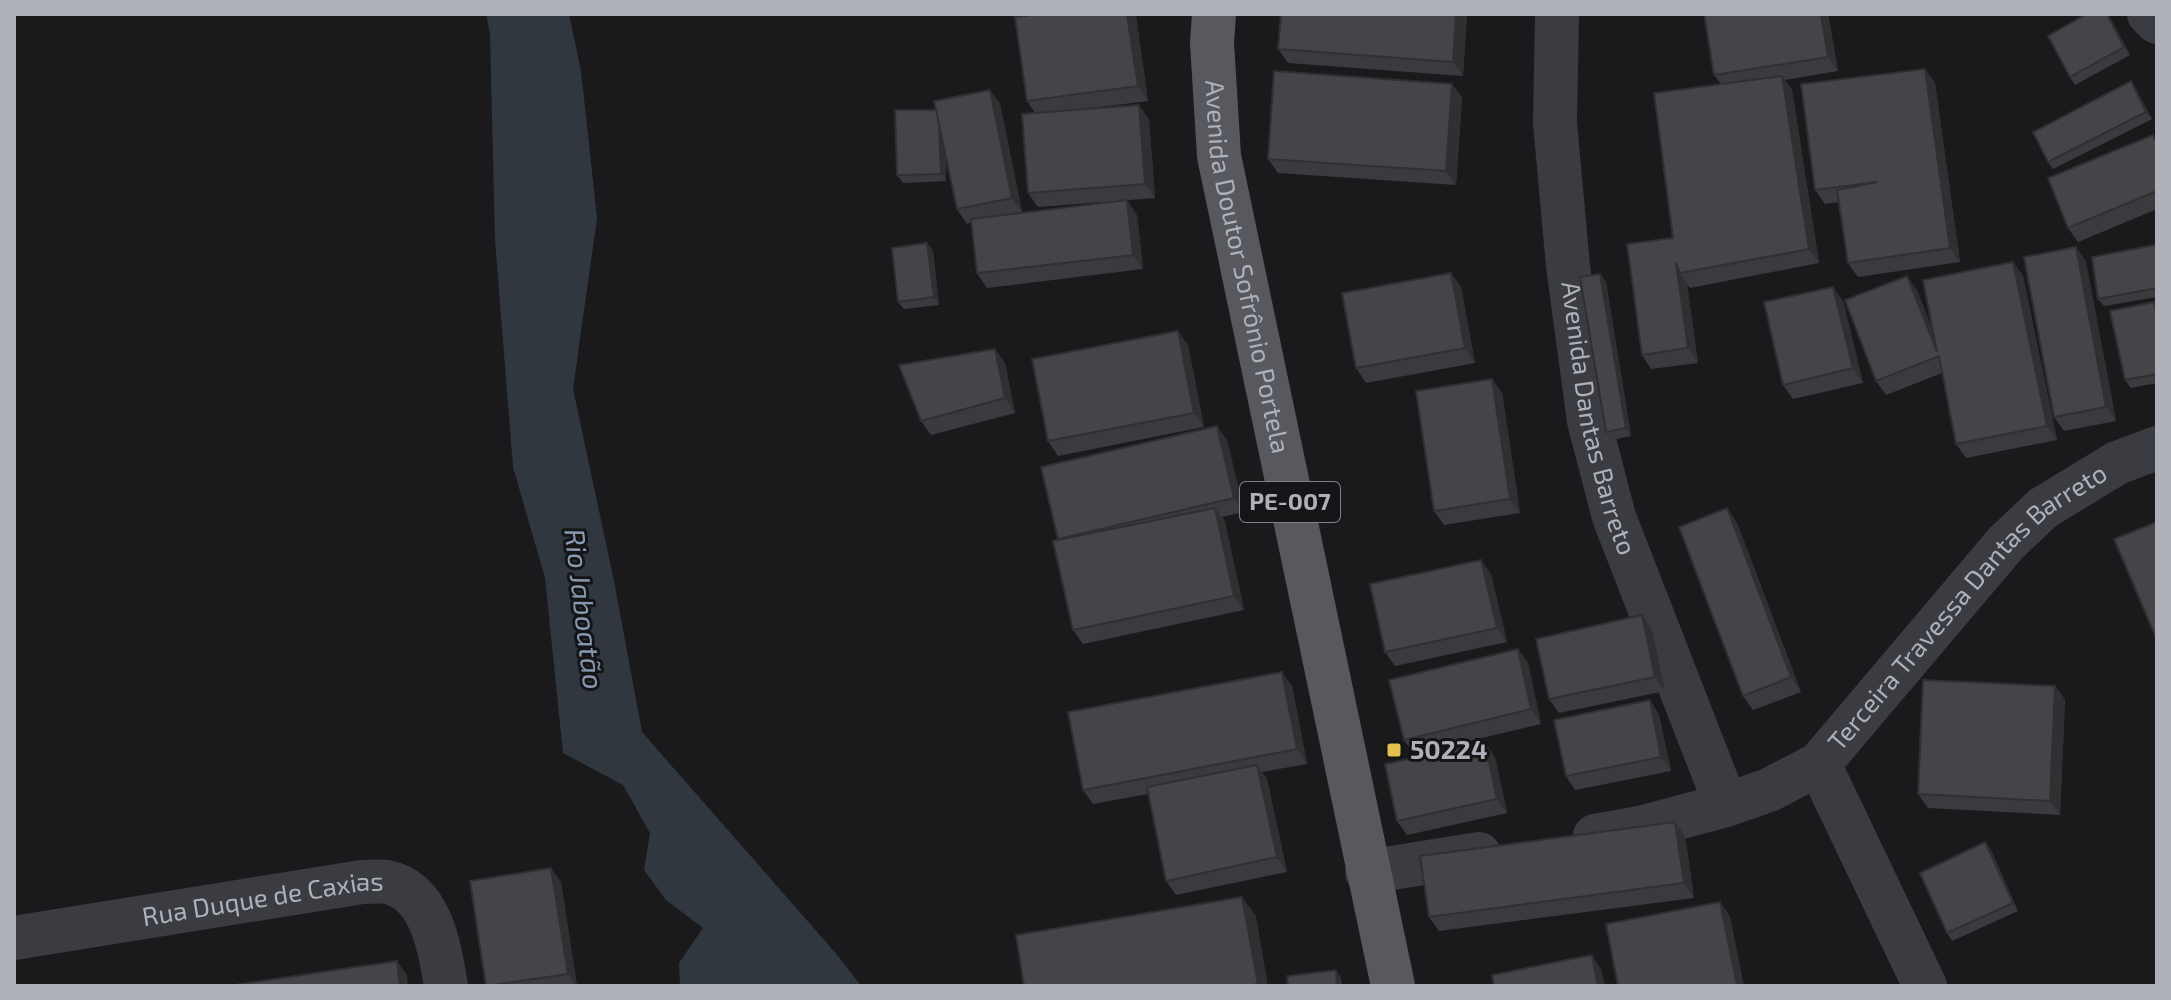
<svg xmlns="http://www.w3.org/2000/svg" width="2171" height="1000" viewBox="0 0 2171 1000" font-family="'Exo 2',sans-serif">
	<rect width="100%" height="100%" fill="#1a1a1c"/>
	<path fill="#31373f" d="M486,14H569L581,71L597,218L573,389L614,581L642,732L839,957L861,986H680L679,963L703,928L666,900L644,870L650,833L623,785L563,753L545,578L513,467L495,240L490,34Z"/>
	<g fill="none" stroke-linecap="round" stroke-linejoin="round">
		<g stroke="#3b3c41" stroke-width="44">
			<path id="s1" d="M1557,14L1555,123L1568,266L1589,421L1614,517L1726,805"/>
			<path d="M2149,14L2157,22"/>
			<path d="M1819,764L1925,986"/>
			<path id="s2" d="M1595,836L1640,828L1726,805L1769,790L1819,764L2006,543L2043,508L2117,463L2157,448"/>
			<path d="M1367,872L1479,854"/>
			<path id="s3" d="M14,938L362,882C370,882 380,881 387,882C432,891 440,950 446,986"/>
		</g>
		<path stroke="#58585f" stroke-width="44" id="s4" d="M1214,14L1212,43L1219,156L1393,986"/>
	</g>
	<g fill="#3b3b3f">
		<path d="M1039,14H1134L1136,16L1148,101L1084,109L1139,105L1149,120L1155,198L1038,207L1028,193L1035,113L1027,101Z"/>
		<path d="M1467,14L1463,76L1288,63L1278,49Z"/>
		<path d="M1828,14L1838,71L1785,80L1792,90L1819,263L1690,288L1687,284L1698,363L1651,369L1642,355L1721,84L1714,75Z"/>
		<path d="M2108,14L2130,55L2075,85L2070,77Z"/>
		<path d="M1935,83L1960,262L1858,277L1848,263L1839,202L1825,204L1815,190Z"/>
		<path d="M1452,84L1462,98L1456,185L1278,173L1268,159Z"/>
		<path d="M2136,89L2152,119L2053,169L2048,162Z"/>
		<path d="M990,90L1000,104L1022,212L1137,215L1143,269L987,288L977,273L972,222L967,224L957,209L946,155V181L903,183L897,175L936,110Z"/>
		<path d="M2153,135L2157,140V209L2078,242L2068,228Z"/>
		<path d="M927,243L933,251L939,305L904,309L898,302Z"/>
		<path d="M2076,247L2086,262L2116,421L2064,431L2054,417Z"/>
		<path d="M2157,247V297L2104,306L2098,299Z"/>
		<path d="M2013,262L2023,276L2057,440L1966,458L1956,444L1942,373L1886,395L1876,381L1917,290L1933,332Z"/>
		<path d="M1451,273L1461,287L1475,363L1366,383L1356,368Z"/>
		<path d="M1600,274L1606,282L1631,436L1611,440L1606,432Z"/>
		<path d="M1843,301L1863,383L1793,399L1783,385Z"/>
		<path d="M2154,302L2157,306V383L2131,388L2125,380Z"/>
		<path d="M1188,345L1204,427L1058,456L1048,441Z"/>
		<path d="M1005,363L1015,413L931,435L921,421Z"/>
		<path d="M1492,379L1502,393L1520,513L1444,525L1434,511Z"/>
		<path d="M1227,440L1244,512L1222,517L1225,522L1244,610L1083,644L1073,630L1058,539Z"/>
		<path d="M1727,508L1737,523L1801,692L1753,710L1743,696Z"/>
		<path d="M1491,574L1507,642L1395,666L1385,652Z"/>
		<path d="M1652,630L1665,691L1559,713L1549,699Z"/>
		<path d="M1518,649L1528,663L1541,724L1414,754L1404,740Z"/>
		<path d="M1292,686L1307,764L1262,772L1267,779L1287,872L1176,895L1166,881L1148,794L1093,804L1083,790Z"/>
		<path d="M2055,686L2065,700L2060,815L1928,808L1918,794Z"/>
		<path d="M1650,700L1659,715L1671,771L1575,790L1566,776Z"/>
		<path d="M1485,743L1495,757L1507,813L1407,835L1397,821Z"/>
		<path d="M1685,836L1694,898L1439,931L1429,917Z"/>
		<path d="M1985,842L1991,850L2018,911L1952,941L1947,933Z"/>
		<path d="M561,882L577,986H486Z"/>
	</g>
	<g fill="#303033">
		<path d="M1127,14H1134L1136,16L1148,101L1138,86Z"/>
		<path d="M1456,14H1467L1463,76L1453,62Z"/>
		<path d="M1821,14H1828L1838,71L1828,57Z"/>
		<path d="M2107,14H2108L2130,55L2124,47Z"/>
		<path d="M1925,69L1935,83L1960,262L1950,248Z"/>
		<path d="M1782,76L1792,90L1819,263L1809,249Z"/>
		<path d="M2131,81L2136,89L2152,119L2146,112Z"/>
		<path d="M1452,84L1462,98L1456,185L1446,171Z"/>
		<path d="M990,90L1000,104L1022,212L1012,198Z"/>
		<path d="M1139,105L1149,120L1155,198L1145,184Z"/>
		<path d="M939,110L944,117L946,181L941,174Z"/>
		<path d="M1127,200L1137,215L1143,269L1133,255Z"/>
		<path d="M927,243L933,251L939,305L934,297Z"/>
		<path d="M2076,247L2086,262L2116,421L2106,407Z"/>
		<path d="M2013,262L2023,276L2057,440L2047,426Z"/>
		<path d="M1676,263L1680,273L1687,284L1698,363L1688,348Z"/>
		<path d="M1451,273L1461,287L1475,363L1465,348Z"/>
		<path d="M1600,274L1606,282L1631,436L1626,428Z"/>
		<path d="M1907,276L1917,290L1947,366L1937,352Z"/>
		<path d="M1833,287L1843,301L1863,383L1853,368Z"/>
		<path d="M1178,331L1188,345L1204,427L1194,413Z"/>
		<path d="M995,349L1005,363L1015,413L1005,398Z"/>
		<path d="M1492,379L1502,393L1520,513L1510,499Z"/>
		<path d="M1217,426L1227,440L1244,512L1234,498Z"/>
		<path d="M1215,508L1225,522L1244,610L1234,596Z"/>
		<path d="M1727,508L1737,523L1801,692L1791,677Z"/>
		<path d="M1481,560L1491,574L1507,642L1497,628Z"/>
		<path d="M1642,615L1652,630L1665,691L1655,677Z"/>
		<path d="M1518,649L1528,663L1541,724L1531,709Z"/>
		<path d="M1282,672L1292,686L1307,764L1297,749Z"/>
		<path d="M2055,686L2065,700L2060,815L2050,801Z"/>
		<path d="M1650,700L1659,715L1671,771L1661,757Z"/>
		<path d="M1485,743L1495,757L1507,813L1497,799Z"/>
		<path d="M1257,765L1267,779L1287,872L1277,857Z"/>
		<path d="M1675,822L1685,836L1694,898L1684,883Z"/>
		<path d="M1985,842L1991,850L2018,911L2013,903Z"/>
		<path d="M551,868L561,882L577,986H576L568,974Z"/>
		<path d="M1242,897L1256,916L1268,986H1259L1258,984Z"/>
		<path d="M1720,902L1730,916L1744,986H1738L1737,985Z"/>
		<path d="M1592,955L1601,969L1605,986H1598Z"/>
		<path d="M397,961L407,975L408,986H400Z"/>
		<path d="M1336,970L1341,978L1342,986H1337Z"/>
	</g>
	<g fill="#454549" stroke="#303033" stroke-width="2">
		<path d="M1039,14H1127L1138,86L1027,101L1015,17Z"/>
		<path d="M1281,14H1456L1453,62L1278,49Z"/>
		<path d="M1704,14H1821L1828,57L1714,75Z"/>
		<path d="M2087,14H2107L2124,47L2070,77L2048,36Z"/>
		<path d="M1925,69L1950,248L1848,263L1837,190L1877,182L1815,190L1801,84Z"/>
		<path d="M1274,71L1452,84L1446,171L1268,159Z"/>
		<path d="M1782,76L1809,249L1680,273L1676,263L1688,348L1642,355L1627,244L1673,238L1654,93Z"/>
		<path d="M2131,81L2146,112L2048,162L2033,132Z"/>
		<path d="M990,90L1012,198L957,209L934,101Z"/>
		<path d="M1139,105L1145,184L1028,193L1022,114Z"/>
		<path d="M895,110H936L939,125L941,174L897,175Z"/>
		<path d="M2153,135L2157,144V191L2068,228L2048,178Z"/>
		<path d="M1127,200L1133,255L977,273L971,219Z"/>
		<path d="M927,243L934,297L898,302L892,248Z"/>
		<path d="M2155,245L2157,252V288L2098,299L2092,257Z"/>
		<path d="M2076,247L2106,407L2054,417L2024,257Z"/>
		<path d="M2013,262L2047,426L1956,444L1939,356L1876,381L1845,300L1907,276L1937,352L1923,280Z"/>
		<path d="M1451,273L1465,348L1356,368L1342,293Z"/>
		<path d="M1600,274L1626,428L1606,432L1580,277Z"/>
		<path d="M1833,287L1853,368L1783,385L1764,302Z"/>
		<path d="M2154,302L2157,317V374L2125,380L2110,311Z"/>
		<path d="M1178,331L1194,413L1048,441L1032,359Z"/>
		<path d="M995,349L1005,398L921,421L899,365Z"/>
		<path d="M1492,379L1510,499L1434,511L1416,391Z"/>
		<path d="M1217,426L1234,498L1058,539L1041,467Z"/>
		<path d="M1215,508L1234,596L1073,630L1053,541Z"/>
		<path d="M1727,508L1791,677L1743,696L1679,527Z"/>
		<path d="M2157,522V640L2114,539Z"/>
		<path d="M1481,560L1497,628L1385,652L1370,584Z"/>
		<path d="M1642,615L1655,677L1549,699L1536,639Z"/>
		<path d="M1518,649L1531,709L1404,740L1389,680Z"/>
		<path d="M1282,672L1297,749L1083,790L1068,712Z"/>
		<path d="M1923,680L2055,686L2050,801L1918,794Z"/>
		<path d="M1650,700L1661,757L1566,776L1554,720Z"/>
		<path d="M1485,743L1497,799L1397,821L1385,764Z"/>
		<path d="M1257,765L1277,857L1166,881L1147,787Z"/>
		<path d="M1675,822L1684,883L1429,917L1420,856Z"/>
		<path d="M1985,842L2013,903L1947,933L1920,873Z"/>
		<path d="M551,868L568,974L486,986L470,881Z"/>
		<path d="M1242,897L1258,984L1248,986H1024L1016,935Z"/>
		<path d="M1720,902L1737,985L1730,986H1618L1606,924Z"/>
		<path d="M1592,955L1598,986H1494L1492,975Z"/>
		<path d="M397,961L400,986H234V985Z"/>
		<path d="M1336,970L1337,986H1288L1287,976Z"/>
	</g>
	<rect fill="#e3c14b" stroke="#151517" stroke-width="3" x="1386" y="742" width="16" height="16" rx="4"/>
	<g text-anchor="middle" stroke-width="6" stroke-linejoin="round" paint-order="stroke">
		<rect fill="#151517" stroke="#808289" stroke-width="2" x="1240" y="482" width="100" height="40" rx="6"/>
		<g font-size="24" font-weight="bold" fill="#aeb0ba">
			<text x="1290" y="510">PE-007</text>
		</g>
		<g font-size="26" fill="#aeb0ba" stroke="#151517">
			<text dy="9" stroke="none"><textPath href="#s4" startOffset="256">Avenida Doutor Sofrônio Portela</textPath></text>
			<text dy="9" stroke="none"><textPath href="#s1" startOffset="408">Avenida Dantas Barreto</textPath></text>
			<text dy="9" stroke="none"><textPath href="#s2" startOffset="454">Terceira Travessa Dantas Barreto</textPath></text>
			<text dy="9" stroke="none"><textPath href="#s3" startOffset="252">Rua Duque de Caxias</textPath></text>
		</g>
		<g font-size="26" font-weight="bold" fill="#aeb0ba" stroke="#151517" text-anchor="start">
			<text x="1410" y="759">50224</text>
		</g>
		<g font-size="28" font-style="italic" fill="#889ab2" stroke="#151517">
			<text transform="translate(584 609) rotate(83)" y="10">Rio Jaboatão</text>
		</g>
	</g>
	<rect width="2171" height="1000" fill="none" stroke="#aeb0ba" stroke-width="32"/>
</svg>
